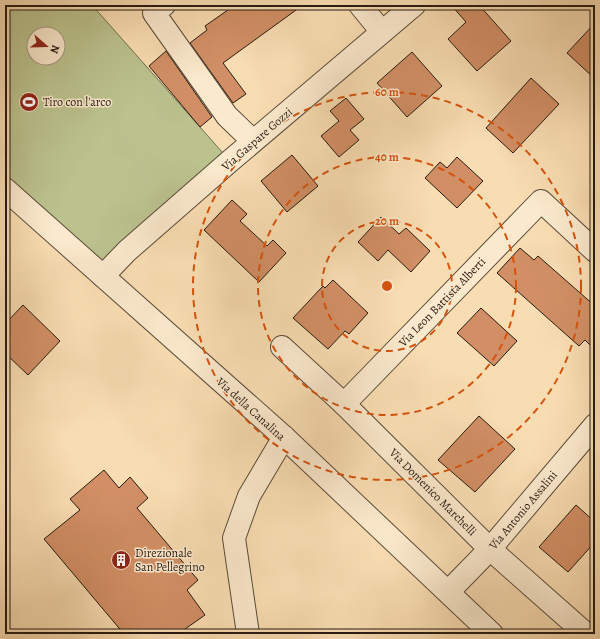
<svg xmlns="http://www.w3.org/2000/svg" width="600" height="639" viewBox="0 0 600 639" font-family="Alegreya,serif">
	<rect width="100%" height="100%" fill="#f9ddb2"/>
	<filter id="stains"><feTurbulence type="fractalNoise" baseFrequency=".005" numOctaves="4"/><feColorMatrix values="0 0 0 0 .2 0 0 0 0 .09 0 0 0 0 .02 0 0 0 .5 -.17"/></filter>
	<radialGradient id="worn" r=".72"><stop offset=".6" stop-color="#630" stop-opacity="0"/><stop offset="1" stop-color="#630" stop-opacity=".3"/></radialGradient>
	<path fill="#bbc28e" stroke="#706e50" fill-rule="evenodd" d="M5,5H92L230,161L103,276L5,189ZM34,34H58V58H34Z"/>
	<g fill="#d28f65" stroke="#261a12">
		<path d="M235,5H303L223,63L246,94L233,103L190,43L207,30L205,26Z"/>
		<path d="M451,5H479L511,41L477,71L448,39L466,22Z"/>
		<path d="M595,23V79L567,53Z"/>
		<path d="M166,51L212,117L200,127L149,66Z"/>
		<path d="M412,52L442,86L407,117L377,83Z"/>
		<path d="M531,78L559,104L513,153L486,128Z"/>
		<path d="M346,98L364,119L350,130L359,140L339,157L321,136L339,121L330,111Z"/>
		<path d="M292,155L318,186L287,212L261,181Z"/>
		<path d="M457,157L483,181L457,208L425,178L440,162L447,168Z"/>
		<path d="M232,200L247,214L240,221L267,246L273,240L286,253L259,282L204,230Z"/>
		<path d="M381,217L399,234L406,228L430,251L411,272L388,250L378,261L358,242Z"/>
		<path d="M520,248L534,260L538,256L595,306V350L585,340L579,346L497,273Z"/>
		<path d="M333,280L368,313L349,334L345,331L328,349L293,318L323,286L325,288Z"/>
		<path d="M23,305L60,341L28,375L5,353V324Z"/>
		<path d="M481,308L517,341L494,366L457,333Z"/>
		<path d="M479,416L515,449L475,492L438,460Z"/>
		<path d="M104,470L119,488L130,477L148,498L137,508L198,580L187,590L205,615L178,634H124L44,539L80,510L70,499Z"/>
		<path d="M576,505L595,522V542L568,572L539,547Z"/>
	</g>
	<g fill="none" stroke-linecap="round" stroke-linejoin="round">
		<g stroke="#5b4b3a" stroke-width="24">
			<g id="street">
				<path d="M164,5L154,13L227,116L253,141"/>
				<path d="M360,5L382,32"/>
				<path d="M5,189L284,437L492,634"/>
				<path d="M103,276L127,251L230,161L414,5"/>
				<path d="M282,347L344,404L490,549L586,634"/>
				<path d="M344,404L541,201L595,251"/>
				<path d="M448,592L490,549L595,425"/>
				<path d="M248,634L234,538L249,496L284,437"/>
			</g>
		</g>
		<use href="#street" stroke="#fbe9cd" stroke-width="22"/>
	</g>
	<g fill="none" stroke="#d5530d" stroke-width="2" stroke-dasharray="7 5">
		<circle cx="387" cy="286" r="65"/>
		<circle cx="387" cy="286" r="129"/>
		<circle cx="387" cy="286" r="194"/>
	</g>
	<defs>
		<g id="stadium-disc" transform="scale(1)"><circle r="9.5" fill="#8f2418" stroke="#fbe9cd"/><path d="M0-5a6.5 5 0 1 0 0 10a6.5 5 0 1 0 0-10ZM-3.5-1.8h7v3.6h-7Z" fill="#fff"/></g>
		<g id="building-disc" transform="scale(1)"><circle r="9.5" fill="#8f2418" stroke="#fbe9cd"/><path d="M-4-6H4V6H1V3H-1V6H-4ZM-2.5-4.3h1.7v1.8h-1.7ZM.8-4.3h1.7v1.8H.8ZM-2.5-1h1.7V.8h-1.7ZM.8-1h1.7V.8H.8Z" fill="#fff"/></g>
	</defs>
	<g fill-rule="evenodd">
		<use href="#stadium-disc" x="29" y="102"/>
		<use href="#building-disc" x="121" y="560"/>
	</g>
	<g text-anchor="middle" stroke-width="3" stroke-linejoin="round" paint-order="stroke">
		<g font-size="12" fill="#261a12" stroke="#fbe9cd" text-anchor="start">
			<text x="43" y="106">Tiro con l'arco</text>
			<text x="135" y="557">Direzionale<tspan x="135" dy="14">San Pellegrino</tspan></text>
		</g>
		<g font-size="12" fill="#261a12" stroke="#fbe9cd">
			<text transform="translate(257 139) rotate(-41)" y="4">Via Gaspare Gozzi</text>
			<text transform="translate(442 302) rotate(-46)" y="4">Via Leon Battista Alberti</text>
			<text transform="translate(251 409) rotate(42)" y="4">Via della Canalina</text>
			<text transform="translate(433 492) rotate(45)" y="4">Via Domenico Marchelli</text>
			<text transform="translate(523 510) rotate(-50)" y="4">Via Antonio Assalini</text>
		</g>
	</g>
	<circle cx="387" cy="286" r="6" fill="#d5530d" stroke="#fbe9cd" stroke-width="2"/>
	<g font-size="12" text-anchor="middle" font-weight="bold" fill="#d5530d" stroke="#fbe9cd" stroke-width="3" stroke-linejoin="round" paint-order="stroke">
		<text x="387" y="96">60 m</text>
		<text x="387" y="161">40 m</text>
		<text x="387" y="225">20 m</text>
	</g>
	<rect width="600" height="639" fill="none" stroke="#f9ddb2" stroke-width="20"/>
	<rect x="6" y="6" width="588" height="627" fill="none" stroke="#261a12" stroke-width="2"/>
	<rect x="10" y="10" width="580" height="619" fill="none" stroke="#261a12"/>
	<g transform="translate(46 46) rotate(110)"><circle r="19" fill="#fbe9cd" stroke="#a69682"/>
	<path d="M0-3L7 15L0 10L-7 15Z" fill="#8f2418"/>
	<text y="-6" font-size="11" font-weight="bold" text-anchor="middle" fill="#261a12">N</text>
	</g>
	<rect width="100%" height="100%" filter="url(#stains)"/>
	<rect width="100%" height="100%" fill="url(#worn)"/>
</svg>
